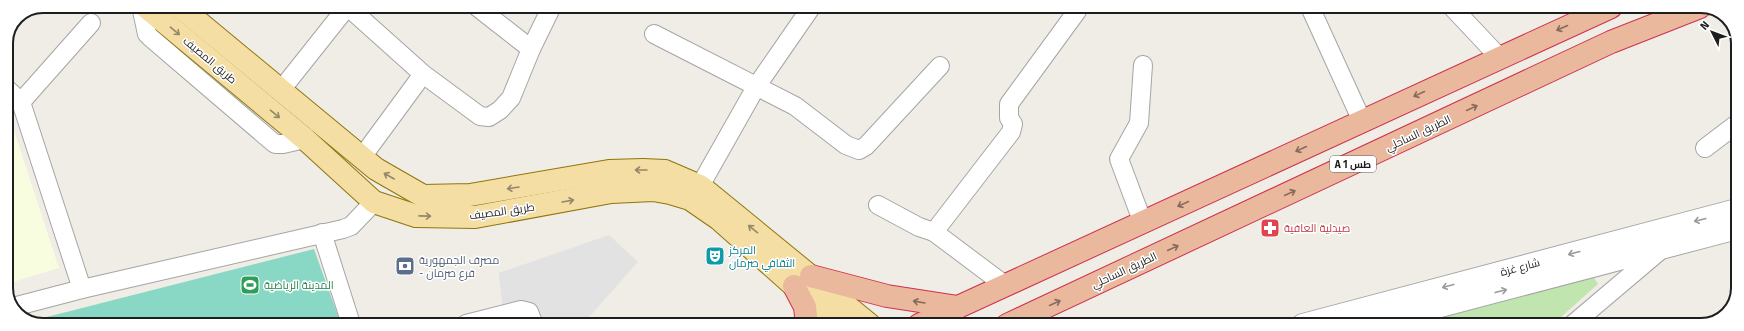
<svg xmlns="http://www.w3.org/2000/svg" width="1744" height="331" viewBox="0 0 1744 331" font-family="'Fira Sans',Cairo,sans-serif">
	<rect width="100%" height="100%" fill="#efede5"/>
	<path fill="#f8fde0" d="M6,106L59,268L6,284Z"/>
	<path fill="#c1e5af" d="M1590,271L1598,284L1552,325H1385Z"/>
	<path fill="#89d8c5" d="M314,249L341,324H36L31,321Z"/>
	<path fill="#e2e2e2" d="M609,235L638,262L582,325H517L502,303L499,273Z"/>
	<g fill="none" stroke-linecap="round" stroke-linejoin="round">
		<g stroke="#a5a5a5" stroke-width="20">
			<g id="minor">
				<path d="M141,6L147,34L151,38L275,144H283L305,139"/>
				<path d="M347,6L423,74L480,116L489,117L500,110L511,98L531,49L552,6"/>
				<path d="M476,6L531,49"/>
				<path d="M1310,7L1362,121"/>
				<path d="M1452,7L1499,57"/>
				<path d="M654,34L795,106L846,145L859,150L866,146L940,66"/>
				<path d="M1143,65L1139,123L1119,159L1143,223"/>
				<path d="M6,88L21,102L82,289"/>
				<path d="M281,90L347,7"/>
				<path d="M21,102L91,23"/>
				<path d="M1705,148L1738,123"/>
				<path d="M362,157L423,74"/>
				<path d="M700,186L756,87L812,6"/>
				<path d="M878,205L919,227L934,232L1006,286"/>
				<path d="M934,232L1011,132L1013,124L1009,118V104L1077,11"/>
				<path d="M322,233L351,324"/>
				<path d="M13,307L82,289L343,229L351,226L374,202"/>
				<path d="M466,324L521,310L529,312L534,325"/>
				<path d="M1572,325L1663,248"/>
			</g>
		</g>
		<g stroke="#a5a5a5" stroke-width="24">
			<g id="tertiary">
				<path d="M1303,325L1737,210"/>
				<path d="M1368,325L1737,228"/>
			</g>
		</g>
		<g stroke="#8e760b" stroke-width="24">
			<g id="primary">
				<path d="M145,6L305,139L374,202L416,216L475,217L611,192L653,190L670,193L690,199L719,219L838,325"/>
				<path d="M179,6L376,169L423,196L470,195L609,171L643,170L665,171L700,186L870,325"/>
			</g>
		</g>
		<g stroke="#ce314f" stroke-width="24">
			<g id="trunk">
				<path d="M811,276L887,296L958,307"/>
				<path d="M794,286L805,307L807,325"/>
				<path d="M919,325L1611,7"/>
				<path d="M1007,325L1611,42L1700,7"/>
			</g>
		</g>
		<use href="#minor" stroke="#fff" stroke-width="18"/>
		<use href="#tertiary" stroke="#fff" stroke-width="22"/>
		<use href="#primary" stroke="#f5dea4" stroke-width="22"/>
		<use href="#trunk" stroke="#eab89c" stroke-width="22"/>
	</g>
	<defs><path id="oneway-shaft" d="M-6 0H5M1.5-3L5.5 0L1.5 3" fill="none" stroke-width="1.6" stroke-linecap="round" stroke-linejoin="round"/></defs>
	<g stroke="#846b5d">
		<use href="#oneway-shaft" transform="translate(1562 28) rotate(156)"/>
		<use href="#oneway-shaft" transform="translate(1419 94) rotate(155)"/>
		<use href="#oneway-shaft" transform="translate(1472 108) rotate(-25)"/>
		<use href="#oneway-shaft" transform="translate(1301 149) rotate(155)"/>
		<use href="#oneway-shaft" transform="translate(1290 193) rotate(-25)"/>
		<use href="#oneway-shaft" transform="translate(1183 204) rotate(155)"/>
		<use href="#oneway-shaft" transform="translate(1173 248) rotate(-25)"/>
		<use href="#oneway-shaft" transform="translate(919 302) rotate(-170)"/>
		<use href="#oneway-shaft" transform="translate(1055 303) rotate(-25)"/>
	</g>
	<g stroke="#948868">
		<use href="#oneway-shaft" transform="translate(175 31) rotate(40)"/>
		<use href="#oneway-shaft" transform="translate(275 114) rotate(40)"/>
		<use href="#oneway-shaft" transform="translate(641 170) rotate(180)"/>
		<use href="#oneway-shaft" transform="translate(389 176) rotate(-150)"/>
		<use href="#oneway-shaft" transform="translate(513 188) rotate(171)"/>
		<use href="#oneway-shaft" transform="translate(568 201) rotate(-10)"/>
		<use href="#oneway-shaft" transform="translate(425 216) rotate(1)"/>
		<use href="#oneway-shaft" transform="translate(753 229) rotate(-141)"/>
	</g>
	<g stroke="#9a9a9a">
		<use href="#oneway-shaft" transform="translate(1700 220) rotate(166)"/>
		<use href="#oneway-shaft" transform="translate(1574 253) rotate(165)"/>
		<use href="#oneway-shaft" transform="translate(1448 286) rotate(165)"/>
		<use href="#oneway-shaft" transform="translate(1501 291) rotate(-14)"/>
	</g>
	<defs>
		<g id="pharmacy-square" transform="scale(1)"><rect x="-9" y="-9" width="18" height="18" rx="4" fill="#e0444e" stroke="#fff"/><path d="M-2-6h4v4h4v4h-4v4h-4v-4h-4v-4h4Z" fill="#fff"/></g>
		<g id="theatre-square" transform="scale(1)"><rect x="-9" y="-9" width="18" height="18" rx="4" fill="#0f9aa8" stroke="#fff"/><path d="M-5-5.5Q0-4 5-5.5V0Q5 5 0 6Q-5 5-5 0ZM-3.3-2.5H-1v1.5H-3.3ZM1-2.5H3.3v1.5H1ZM-2.8 1Q0 5.5 2.8 1Z" fill="#fff"/></g>
		<g id="bank-square" transform="scale(1)"><rect x="-9" y="-9" width="18" height="18" rx="4" fill="#5c6f8a" stroke="#fff"/><path d="M-6-4H6V4H-6ZM0-2.3a2.3 2.3 0 1 0 0 4.6a2.3 2.3 0 1 0 0-4.6Z" fill="#fff"/></g>
		<g id="stadium-square" transform="scale(1)"><rect x="-9" y="-9" width="18" height="18" rx="4" fill="#2e9e5b" stroke="#fff"/><path d="M0-5a6.5 5 0 1 0 0 10a6.5 5 0 1 0 0-10ZM-3.5-1.8h7v3.6h-7Z" fill="#fff"/></g>
	</defs>
	<g fill-rule="evenodd">
		<use href="#pharmacy-square" x="1270" y="228"/>
		<use href="#theatre-square" x="715" y="256"/>
		<use href="#bank-square" x="405" y="266"/>
		<use href="#stadium-square" x="250" y="285"/>
	</g>
	<g text-anchor="middle" stroke-width="3" stroke-linejoin="round" paint-order="stroke">
		<rect fill="#fff" stroke="#626262" stroke-width="1" x="1330" y="156" width="46" height="16" rx="3"/>
		<g font-size="10" font-weight="bold" fill="#1e1e1e">
			<text x="1353" y="168">A 1 طس</text>
		</g>
		<g font-size="11" fill="#1e1e1e" stroke="#fff">
			<text transform="translate(210 60) rotate(40)" y="4">طريق المصيف</text>
			<text transform="translate(1418 133) rotate(-25)" y="4">الطريق الساحلي</text>
			<text transform="translate(502 211) rotate(-8)" y="4">طريق المصيف</text>
			<text transform="translate(1520 267) rotate(-15)" y="4">شارع غزة</text>
			<text transform="translate(1124 270) rotate(-25)" y="4">الطريق الساحلي</text>
		</g>
		<g font-size="11" fill="#be3a42" stroke="#fff" text-anchor="start">
			<text x="1284" y="232">صيدلية العافية</text>
		</g>
		<g font-size="11" fill="#0d838f" stroke="#fff" text-anchor="start">
			<text x="729" y="254">المركز<tspan x="729" dy="13">الثقافي صرمان</tspan></text>
		</g>
		<g font-size="11" fill="#4e5e75" stroke="#fff" text-anchor="start">
			<text x="419" y="264">مصرف الجمهورية<tspan x="419" dy="13">- فرع صرمان</tspan></text>
		</g>
		<g font-size="11" fill="#27864d" stroke="#fff" text-anchor="start">
			<text x="264" y="289">المدينة الرياضية</text>
		</g>
	</g>
	<path d="M0 0H1744V331H0ZM43 13H1701A30 30 0 0 1 1731 43V288A30 30 0 0 1 1701 318H43A30 30 0 0 1 13 288V43A30 30 0 0 1 43 13Z" fill="#fff" fill-rule="evenodd"/>
	<path fill="none" stroke="#1e1e1e" stroke-width="2" d="M43 13H1701A30 30 0 0 1 1731 43V288A30 30 0 0 1 1701 318H43A30 30 0 0 1 13 288V43A30 30 0 0 1 43 13Z"/>
	<g transform="translate(1712 32) rotate(312)" stroke="#ffffff" stroke-width="3" paint-order="stroke">
	<path d="M0-3L7 15L0 10L-7 15Z" fill="#1e1e1e"/>
	<text y="-6" font-size="11" font-weight="bold" text-anchor="middle" fill="#1e1e1e">N</text>
	</g>
</svg>
